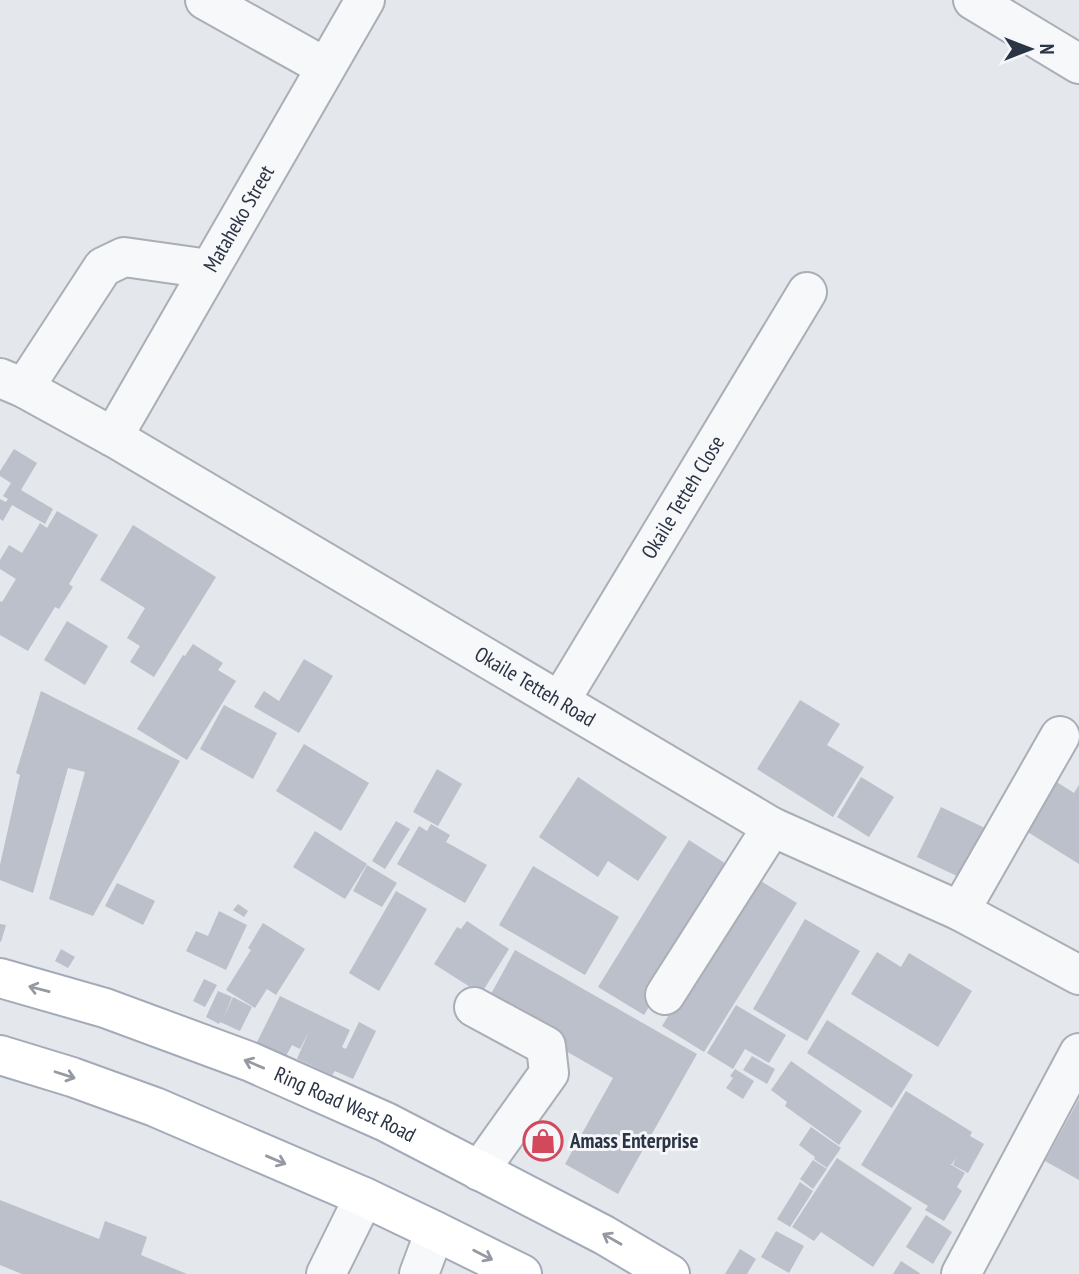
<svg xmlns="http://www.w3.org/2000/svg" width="1079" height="1274" viewBox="0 0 1079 1274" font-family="'PT Sans Narrow',sans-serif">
	<rect width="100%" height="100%" fill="#e4e7ec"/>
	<g fill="#bbc0ca">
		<path d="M14,449L37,463L21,490L53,509L45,524L12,505L3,521L0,519V499L6,502L8,499L3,496L11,483L0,476V471Z"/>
		<path d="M57,511L98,535L69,584L73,587L59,609L55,607L28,651L0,635V601L2,602L16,579L0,569V560L9,545L22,553L40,523L47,528Z"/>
		<path d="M133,525L216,577L154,677L130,662L140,646L127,638L145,608L100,580Z"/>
		<path d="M67,621L108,646L85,685L44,660Z"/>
		<path d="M193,644L223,663L218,670L236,681L187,760L137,729L183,655L185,656Z"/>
		<path d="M304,659L333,676L299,733L254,707L264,691L279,701Z"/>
		<path d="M41,691L180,761L93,916L49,899L85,772L68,768L33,893L0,880V865L20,775L16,773Z"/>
		<path d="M800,700L840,724L827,745L864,767L833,817L757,769Z"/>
		<path d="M224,705L277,733L253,779L200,749Z"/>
		<path d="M304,744L369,783L341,831L276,791Z"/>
		<path d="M1033,767L1074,793L1079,785V864L1002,816Z"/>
		<path d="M437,769L462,784L438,826L413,812Z"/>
		<path d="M578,777L667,837L638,881L608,861L598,877L539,837Z"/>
		<path d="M861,777L894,797L869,837L837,817Z"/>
		<path d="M941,807L985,828L961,878L917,857Z"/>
		<path d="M396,821L410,829L385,869L372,861Z"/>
		<path d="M431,824L450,835L446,842L487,865L465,903L397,864L419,826L427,831Z"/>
		<path d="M315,831L367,864L345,899L293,867Z"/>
		<path d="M689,840L734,869L644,1015L598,987Z"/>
		<path d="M367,865L397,883L382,907L353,891Z"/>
		<path d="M533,866L619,917L585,975L499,925Z"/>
		<path d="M754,877L797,903L704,1052L662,1026Z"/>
		<path d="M117,883L155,901L143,925L105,906Z"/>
		<path d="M396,891L427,909L379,991L349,973Z"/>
		<path d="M238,904L248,911L244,917L233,910Z"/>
		<path d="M219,911L247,925L226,970L186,951L196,931L208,936Z"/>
		<path d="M805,919L860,951L807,1041L753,1009Z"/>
		<path d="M467,921L509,949L481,994L434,964L457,927L461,929Z"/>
		<path d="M263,923L305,949L276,995L267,989L255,1008L226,990L251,950L248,948Z"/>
		<path d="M0,924L6,925L1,942L0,941Z"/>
		<path d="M61,949L75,957L68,968L55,961Z"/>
		<path d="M515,950L697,1054L618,1194L565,1164L613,1078L485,1005Z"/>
		<path d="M877,952L901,967L909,953L972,991L938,1047L851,994Z"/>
		<path d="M204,979L217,985L205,1007L193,1001Z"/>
		<path d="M218,991L232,997L223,1019L233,997L252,1007L240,1031L220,1022L219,1024L206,1017Z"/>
		<path d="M280,996L350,1030L342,1047L346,1049L359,1022L376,1031L353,1079L335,1071L332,1075L297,1059L309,1031L300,1049L292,1045L286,1056L257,1042Z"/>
		<path d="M736,1005L786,1035L769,1063L745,1049L733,1069L707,1053Z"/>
		<path d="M827,1020L913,1075L892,1108L807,1053Z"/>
		<path d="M752,1056L775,1069L767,1084L743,1070Z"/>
		<path d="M791,1061L862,1111L839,1145L785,1106L787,1102L771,1090Z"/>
		<path d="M735,1069L754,1081L743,1099L726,1088L733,1078L730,1076Z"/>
		<path d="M906,1091L972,1132L970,1136L984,1144L968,1173L953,1165L956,1158L952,1164H950L965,1173L957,1187L962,1191L944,1221L925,1210L928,1206L861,1165Z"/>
		<path d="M1079,1099V1180L1045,1161Z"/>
		<path d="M811,1127L841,1148L827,1168L814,1159L815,1157L799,1145Z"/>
		<path d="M837,1158L912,1208L873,1267L821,1232L814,1241L792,1227Z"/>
		<path d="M813,1160L827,1169L813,1189L800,1179Z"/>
		<path d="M800,1182L813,1191L790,1227L777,1219Z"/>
		<path d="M0,1200L99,1239L105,1221L147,1237L141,1255L187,1274H22L0,1265Z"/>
		<path d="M926,1215L952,1232L933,1264L906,1247Z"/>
		<path d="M776,1231L804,1246L789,1273L761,1257Z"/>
		<path d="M740,1249L756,1259L747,1274H725Z"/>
		<path d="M901,1261L921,1274H893Z"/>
	</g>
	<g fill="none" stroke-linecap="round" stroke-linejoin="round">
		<g stroke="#a9aeb7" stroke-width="42">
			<g id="minor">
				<path d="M205,0L325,67"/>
				<path d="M973,0L1079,64"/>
				<path id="s1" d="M0,378L24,388L113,437L772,827L960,911L1079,975"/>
				<path d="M24,388L103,267L124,257L209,269"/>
				<path id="s2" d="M113,437L365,0"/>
				<path id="s3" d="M560,701L807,292"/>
				<path d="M960,911L1060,736"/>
				<path d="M665,995L772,827"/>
				<path d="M474,1007L546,1046L549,1073L479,1171"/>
				<path d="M326,1274L364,1197"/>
				<path d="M419,1274L435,1231"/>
				<path d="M961,1274L1079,1053"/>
			</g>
		</g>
		<g stroke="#a3abb8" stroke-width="42">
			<g id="major">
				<path id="s4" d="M0,978L105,1008L251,1062L386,1122L604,1235L670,1274"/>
				<path d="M0,1055L72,1077L155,1107L364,1197L435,1231L522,1274"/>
			</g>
		</g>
		<use href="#minor" stroke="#f7f8fa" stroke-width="38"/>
		<use href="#major" stroke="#fff" stroke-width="38"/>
	</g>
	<defs><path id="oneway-shaft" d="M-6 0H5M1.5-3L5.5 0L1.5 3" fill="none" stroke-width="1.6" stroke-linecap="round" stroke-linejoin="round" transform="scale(1.75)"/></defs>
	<g stroke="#959aa2">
		<use href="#oneway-shaft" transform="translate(39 989) rotate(-165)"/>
		<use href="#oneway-shaft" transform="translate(254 1064) rotate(-157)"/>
		<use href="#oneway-shaft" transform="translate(65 1075) rotate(18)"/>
		<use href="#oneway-shaft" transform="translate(276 1160) rotate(23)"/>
		<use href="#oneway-shaft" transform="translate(612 1239) rotate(-150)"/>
		<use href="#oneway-shaft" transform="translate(483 1255) rotate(27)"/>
	</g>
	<defs>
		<g id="shop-ring" transform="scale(2.0125)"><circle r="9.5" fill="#f4f6f9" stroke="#d1495b" stroke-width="1.5"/><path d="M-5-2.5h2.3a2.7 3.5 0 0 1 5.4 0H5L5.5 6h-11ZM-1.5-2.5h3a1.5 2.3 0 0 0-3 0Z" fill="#d1495b"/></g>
	</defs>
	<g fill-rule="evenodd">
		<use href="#shop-ring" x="543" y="1141"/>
	</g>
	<g text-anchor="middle" stroke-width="6" stroke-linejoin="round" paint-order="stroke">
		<g font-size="21" fill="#2b3445" stroke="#f4f6f9">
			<text dy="7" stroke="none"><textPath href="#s2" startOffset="252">Mataheko Street</textPath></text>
			<text dy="7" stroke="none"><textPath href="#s3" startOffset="238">Okaile Tetteh Close</textPath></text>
			<text dy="7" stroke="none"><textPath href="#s1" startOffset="618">Okaile Tetteh Road</textPath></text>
			<text dy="7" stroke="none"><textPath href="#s4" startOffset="368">Ring Road West Road</textPath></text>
		</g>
		<g font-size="21" font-weight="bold" fill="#2b3445" stroke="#f4f6f9" text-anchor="start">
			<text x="570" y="1148">Amass Enterprise</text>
		</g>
	</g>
	<g transform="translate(1030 49) rotate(90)" stroke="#f4f6f9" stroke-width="5" paint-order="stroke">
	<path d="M0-5L12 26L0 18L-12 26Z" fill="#2b3445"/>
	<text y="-10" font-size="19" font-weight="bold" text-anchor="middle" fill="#2b3445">N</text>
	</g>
</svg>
